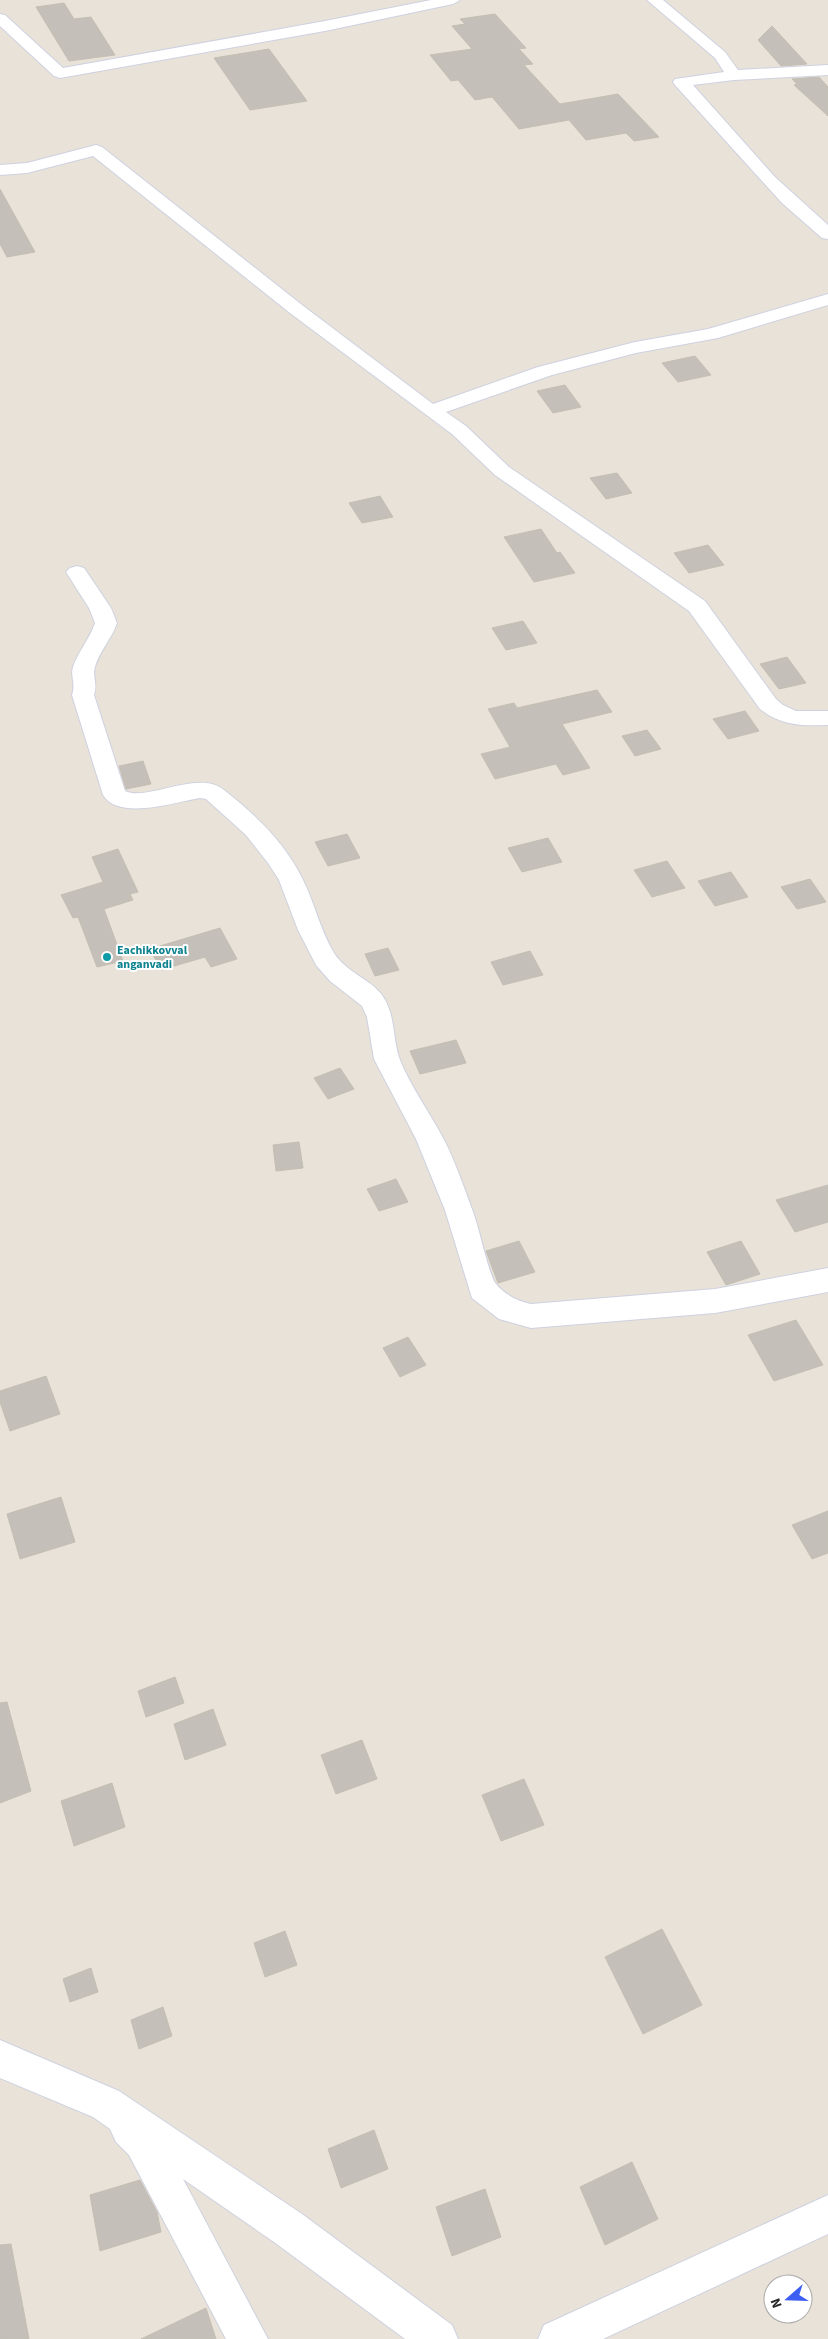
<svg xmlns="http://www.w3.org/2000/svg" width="828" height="2339" viewBox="0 0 828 2339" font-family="'Source Sans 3',sans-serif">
	<rect width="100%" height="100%" fill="#e9e2d8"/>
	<g fill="#c4bfb8" stroke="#c4beb3">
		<path d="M64,3L74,19L91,17L115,55L69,61L36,7Z"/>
		<path d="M495,14L526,48L519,49L533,64L524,65L560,104L618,94L659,137L634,141L626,133L586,140L569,120L519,129L492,97L475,100L458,80L451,81L430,55L472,49L452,26L465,24L460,19Z"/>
		<path d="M772,26L807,64L781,66L758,40Z"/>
		<path d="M269,49L307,101L250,110L214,58Z"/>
		<path d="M819,77L828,87V116L794,85L797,84L792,79Z"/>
		<path d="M0,189L35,252L7,257L0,244Z"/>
		<path d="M695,356L711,375L678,382L662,363Z"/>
		<path d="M565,385L581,407L553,413L537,391Z"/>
		<path d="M617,473L632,493L606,499L590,478Z"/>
		<path d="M380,496L393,517L362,523L349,503Z"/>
		<path d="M541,529L557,553L560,552L575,573L534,582L504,537Z"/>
		<path d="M708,545L724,565L689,573L674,553Z"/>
		<path d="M523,621L537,643L506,650L492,628Z"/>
		<path d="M787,657L806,683L779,689L760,664Z"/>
		<path d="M597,690L612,712L562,724L590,768L563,775L556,764L495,779L481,754L510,747L488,709L514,703L517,708Z"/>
		<path d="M745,711L759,731L728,739L713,719Z"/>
		<path d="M647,730L661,749L635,756L622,736Z"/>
		<path d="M143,761L151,784L126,789L119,766Z"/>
		<path d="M347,834L360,858L328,866L315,842Z"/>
		<path d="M548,838L562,862L522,872L508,848Z"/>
		<path d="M118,849L138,892L130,894L133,900L104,909L123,961L97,967L78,917L73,918L61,895L103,882L92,857Z"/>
		<path d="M667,861L685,888L652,897L634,870Z"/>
		<path d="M731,872L748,897L715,906L698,881Z"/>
		<path d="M810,879L826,902L797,909L781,887Z"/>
		<path d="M220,928L237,959L211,967L205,957L161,970L150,949Z"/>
		<path d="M388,948L399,970L375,976L365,954Z"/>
		<path d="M530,951L543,975L503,985L491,962Z"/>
		<path d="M456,1040L466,1063L420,1074L410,1051Z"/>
		<path d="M340,1068L354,1089L328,1099L314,1078Z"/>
		<path d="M299,1142L303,1168L276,1171L273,1145Z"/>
		<path d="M396,1179L408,1202L379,1211L367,1189Z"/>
		<path d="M828,1185V1222L795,1232L776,1200Z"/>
		<path d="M519,1241L535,1272L498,1283L486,1251Z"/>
		<path d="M741,1241L760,1274L726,1285L707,1252Z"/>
		<path d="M796,1320L823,1365L774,1381L748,1335Z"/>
		<path d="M408,1337L426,1365L400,1377L383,1348Z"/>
		<path d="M46,1376L60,1414L10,1431L0,1402V1391Z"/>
		<path d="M61,1497L75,1542L20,1559L7,1514Z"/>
		<path d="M828,1511V1553L812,1559L792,1525Z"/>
		<path d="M175,1677L184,1703L146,1717L138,1691Z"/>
		<path d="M7,1702L31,1791L0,1803V1703Z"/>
		<path d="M213,1709L226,1745L185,1760L174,1724Z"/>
		<path d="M362,1740L377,1779L336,1794L321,1755Z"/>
		<path d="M524,1779L544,1825L501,1841L482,1795Z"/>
		<path d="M112,1783L125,1827L74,1846L61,1801Z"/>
		<path d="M662,1929L702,2005L643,2034L605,1957Z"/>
		<path d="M285,1931L297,1965L265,1977L254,1943Z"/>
		<path d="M91,1968L98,1992L70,2002L63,1979Z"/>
		<path d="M163,2007L172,2036L139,2049L131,2020Z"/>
		<path d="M374,2130L388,2169L341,2188L328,2149Z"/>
		<path d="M632,2162L658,2219L605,2245L580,2187Z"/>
		<path d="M140,2180L157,2212L161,2232L100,2251L90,2195Z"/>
		<path d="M485,2189L501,2237L452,2256L436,2207Z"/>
		<path d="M11,2244L29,2339H0V2245Z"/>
		<path d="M206,2308L216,2339H141Z"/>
	</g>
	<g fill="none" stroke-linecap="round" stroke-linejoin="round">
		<g stroke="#ced1e0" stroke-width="2">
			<g id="minor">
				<path d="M431,0H460L453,4L325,31L60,78L54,76L0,26V14L5,15L63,68L325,21Z"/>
				<path d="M647,0H663L725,52L738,70L828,65V75L734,80L693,85L775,177L828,225V239L822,238L782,203L675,85L673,82L675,79L724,72L715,58Z"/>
				<path d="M96,145L102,147L302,305L433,404L538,367L635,342L708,329L828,294V305L718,338L636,353L552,375L446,412L466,426L509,467L705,601L776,699L783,705L796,711H828V725C802,726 781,726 760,709L689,611L495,475L452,434L290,313L93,156L27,173L0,175V165L27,163Z"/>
				<path d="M77,566L84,568L111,608L117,623C112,638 98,654 95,667C92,676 98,684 94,695L125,791C148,802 197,769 224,790C255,814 286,844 303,880C315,904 320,930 334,953C346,972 370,979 382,995C396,1015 392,1038 400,1060C410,1085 429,1112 442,1136C454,1158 463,1185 472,1209C478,1223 489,1276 496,1284C505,1295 518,1301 531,1304L715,1289L828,1268V1292L715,1313L531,1328L499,1319L472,1298L445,1210L416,1139L374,1059L367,1017L362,1006L330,981L316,965L298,930L279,880L268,863L246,835L206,799L200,798C175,802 119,821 103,795L72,695C76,684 70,675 73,667C77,654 90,638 95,623L89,608L66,572L70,568Z"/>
				<path d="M0,2040L119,2091L302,2214L452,2325L458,2339H405L274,2242L183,2179L268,2339H226L129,2155L116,2142L110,2129L93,2117L0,2078Z"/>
				<path d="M828,2195V2234L603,2339H538L544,2325Z"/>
			</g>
		</g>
		<use href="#minor" fill="#fff" fill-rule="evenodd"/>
	</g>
	<circle fill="#0f9aa8" stroke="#fff" stroke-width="2" cx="107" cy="957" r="5"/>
	<g text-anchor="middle" stroke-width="4" stroke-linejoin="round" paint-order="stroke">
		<g font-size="12" font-weight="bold" fill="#0d838f" stroke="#fff" text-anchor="start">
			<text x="117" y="954">Eachikkovval<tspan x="117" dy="14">anganvadi</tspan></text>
		</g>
	</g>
	<g transform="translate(788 2299) rotate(250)"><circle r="24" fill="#ffffff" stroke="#a9a9a9"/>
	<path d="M0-4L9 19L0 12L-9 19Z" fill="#3d5ef2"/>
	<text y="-8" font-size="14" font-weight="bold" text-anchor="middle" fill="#272727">N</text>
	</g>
</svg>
